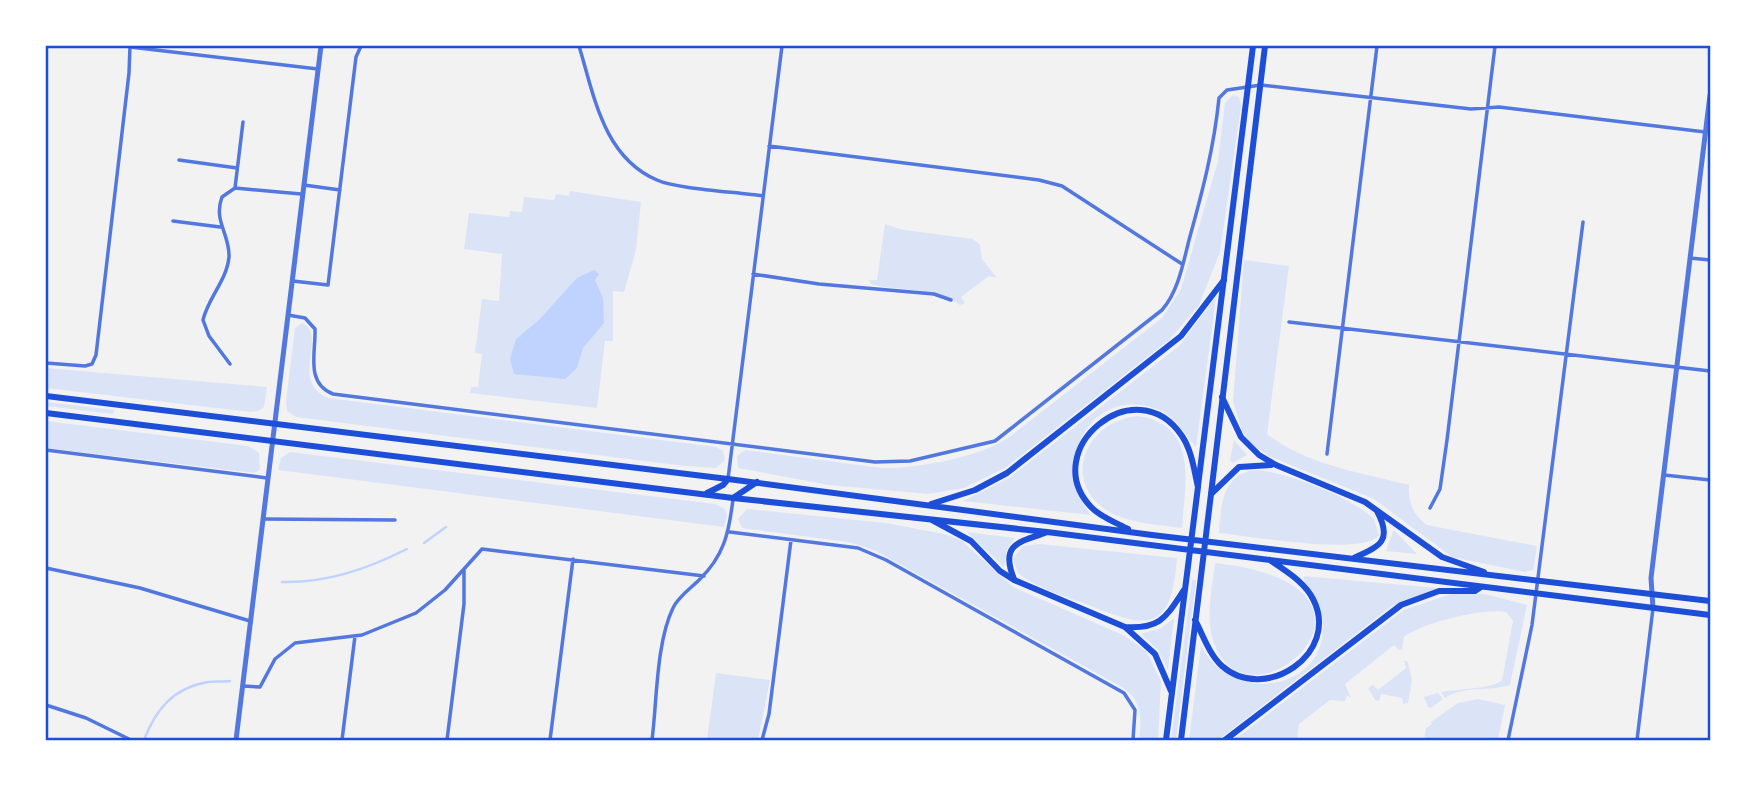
<svg xmlns="http://www.w3.org/2000/svg" width="1756" height="786" viewBox="0 0 1756 786" font-family="Karla,sans-serif">
  <style>
    .green { fill: #dbe4f7 }
    .water { fill: #bfd3fe }
    .lines { fill: none; stroke-linecap: round; stroke-linejoin: round }
    .stream { stroke: #bfd3fe; stroke-width: 2.5 }
    .minor { stroke: #5277de; stroke-width: 3.5 }
    .tertiary { stroke: #5277de; stroke-width: 5 }
    .primary { stroke: #1d4ed8; stroke-width: 6 }
    .trunk { stroke: #1d4ed8; stroke-width: 6 }
    .neatline { fill: none; stroke: #1d4ed8; stroke-width: 2.5 }
  </style>
  <rect width="100%" height="100%" fill="#f2f2f2"/>
  <path class="green" d="M1233 95 1239 97 1241 106 1220 252 1199 305 1169 340 1005 468 964 488 928 494 829 485 738 468 737 456 745 450 881 468C915 469 980 457 1008 438L1162 318 1181 289 1218 161 1225 103Z
    M570 191 641 202 636 250 624 292 613 291V341H605L597 408 470 393 471 387H478L482 354 475 353 482 299 499 301 502 254 464 249 469 213 509 217 510 211 522 212 524 197 554 200 556 194 569 196Z
    M885 224 904 230 973 239 980 245 982 259 997 278 989 276 961 297 965 303 960 305C933 285 901 293 871 284L869 280H877Z
    M1244 260 1289 266 1267 434C1306 465 1362 473 1409 485 1408 502 1413 515 1427 525L1537 546 1533 570 1525 572 1452 557 1374 499 1271 457 1251 444 1242 431 1233 401Z
    M1216 297 1196 447C1185 436 1178 418 1159 410 1094 383 1048 461 1091 515L963 501 1009 478 1179 346Z
    M302 323C329 335 288 380 328 398L716 447 723 451 725 460 716 468 684 466 296 417 287 411 286 401 295 328Z
    M46 368 267 387 264 407 258 411 250 412 46 388Z
    M46 402 114 410 113 414 46 406Z
    M1138 416C1199 425 1185 483 1182 528 1159 525 1128 523 1108 511 1059 481 1087 420 1138 416Z
    M46 421 248 446 259 453 260 470 254 473 46 448Z
    M1234 440 1247 455 1233 463 1230 461Z
    M290 452 715 504 725 509 727 516 724 527 278 470 281 458Z
    M1257 470C1289 473 1351 497 1374 519L1379 536C1358 556 1250 536 1219 533 1221 504 1222 473 1257 470Z
    M747 509 886 523 944 534 961 540 1013 587 1125 636 1146 651 1161 681 1158 740H1139C1142 717 1142 699 1120 686L874 550 848 542 742 528 738 519Z
    M1393 531H1395L1417 554 1386 551Z
    M967 532 1015 538 1007 549 1004 567Z
    M1039 544 1177 558C1171 638 1144 627 1083 603 1061 595 1036 588 1018 573L1013 559 1023 546Z
    M1215 563C1422 585 1249 740 1214 643 1205 619 1212 588 1215 563Z
    M1303 576 1437 588 1392 606 1218 740H1189L1201 645C1229 705 1326 693 1323 624 1322 601 1308 593 1303 576Z
    M1192 580H1196L1176 740H1171Z
    M1451 594H1485L1527 605 1510 685C1487 692 1466 685 1445 698L1441 692C1457 689 1492 689 1502 680L1513 621 1506 612C1483 608 1424 622 1404 637L1402 649 1399 650 1394 645 1345 684 1351 698 1347 695 1345 701 1330 700 1299 724 1297 740H1234L1404 610Z
    M1174 618 1168 670 1158 650 1141 634 1161 628Z
    M1404 660 1408 662 1412 680 1408 703 1403 704 1402 698 1381 694 1379 701 1375 700 1368 688 1373 685 1378 690 1406 668Z
    M716 673 770 680 758 740H707Z
    M1438 693 1443 699 1431 708 1428 707 1424 697Z
    M1478 699 1505 705 1498 740H1424L1426 728 1432 724 1431 722 1458 703Z"/>
  <path class="water" d="M594 270 599 274 595 280 603 298 604 323 583 348 577 368 565 379 514 374 510 359 516 339 539 320 577 278Z"/>
  <g class="lines">
    <path class="stream" d="M424 543 446 527
      M282 582C327 583 367 569 407 549
      M144 740C156 709 173 688 208 682 215 681 223 682 230 681"/>
    <path class="minor" d="M579 46C594 95 603 157 657 180 676 189 738 192 763 196
      M130 47 318 69
      M769 146 1039 180 1062 186 1182 264
      M179 160 237 168
      M304 185 340 190
      M235 188 243 122
      M173 221 220 227
      M1690 258 1710 260
      M753 274 819 284 934 294 951 300
      M293 281 328 285 356 57 361 46
      M288 315 305 318 315 329C316 352 305 383 333 394L875 462 910 461 995 441 1162 310C1178 292 1183 264 1189 240 1202 193 1214 148 1219 98L1227 90 1261 85 1471 109 1499 107 1705 132
      M1289 322 1710 371
      M46 363 85 366 92 364 96 355 129 73 130 46
      M230 364 209 336 203 320C208 298 227 280 229 257 230 234 213 221 222 197L235 188 301 194
      M46 450 267 478
      M1327 454 1377 46
      M1664 475 1710 480
      M728 479 782 46
      M1430 508 1440 489 1447 440 1495 46
      M263 519 395 520
      M730 532 858 548 886 560 1124 693 1135 710 1133 740
      M46 568 140 588 250 621
      M243 686 260 687 275 659 295 643 362 635 416 613 445 590 482 549 704 576
      M46 705 86 718 131 740
      M342 740 355 636
      M447 740 464 604V569
      M550 740 573 559
      M652 740C657 702 656 643 673 608 678 597 690 589 699 580 724 556 729 533 733 499
      M762 740 769 714 791 540
      M1508 740 1532 625 1583 222
      M1637 740 1653 608"/>
    <path class="tertiary" d="M1653 608 1651 578 1710 95
      M236 740 321 46"/>
    <path class="primary" d="M1198 486 1253 46
      M1211 494 1265 46"/>
    <path class="trunk" d="M46 396 728 479 1152 535 1710 601
      M1222 397 1241 437 1259 455 1276 465 1365 502 1442 557 1484 572
      M46 413 733 498 1047 532 1710 615
      M707 493 723 485 728 479
      M733 498 757 482
      M931 504 975 490 1007 473 1181 336 1224 280
      M932 520 971 541 1000 571 1014 580 1125 627 1155 654 1171 691
      M1128 529C1117 523 1100 517 1091 507 1037 450 1136 367 1182 436 1192 451 1194 470 1198 487L1166 740
      M1354 558C1380 546 1393 541 1377 511
      M1014 579C1000 545 1018 542 1045 533
      M1195 620C1203 635 1209 654 1222 666 1265 704 1341 653 1313 599 1304 581 1285 571 1270 560
      M1125 627C1161 629 1166 617 1184 590
      M1181 740 1211 494 1239 467 1271 465
      M1225 740 1401 605 1439 591H1475L1481 587"/>
  </g>
  <rect width="1756" height="786" fill="none" stroke="#ffffff" stroke-width="94"/>
  <rect x="47" y="47" width="1662" height="692" class="neatline"/>
</svg>
